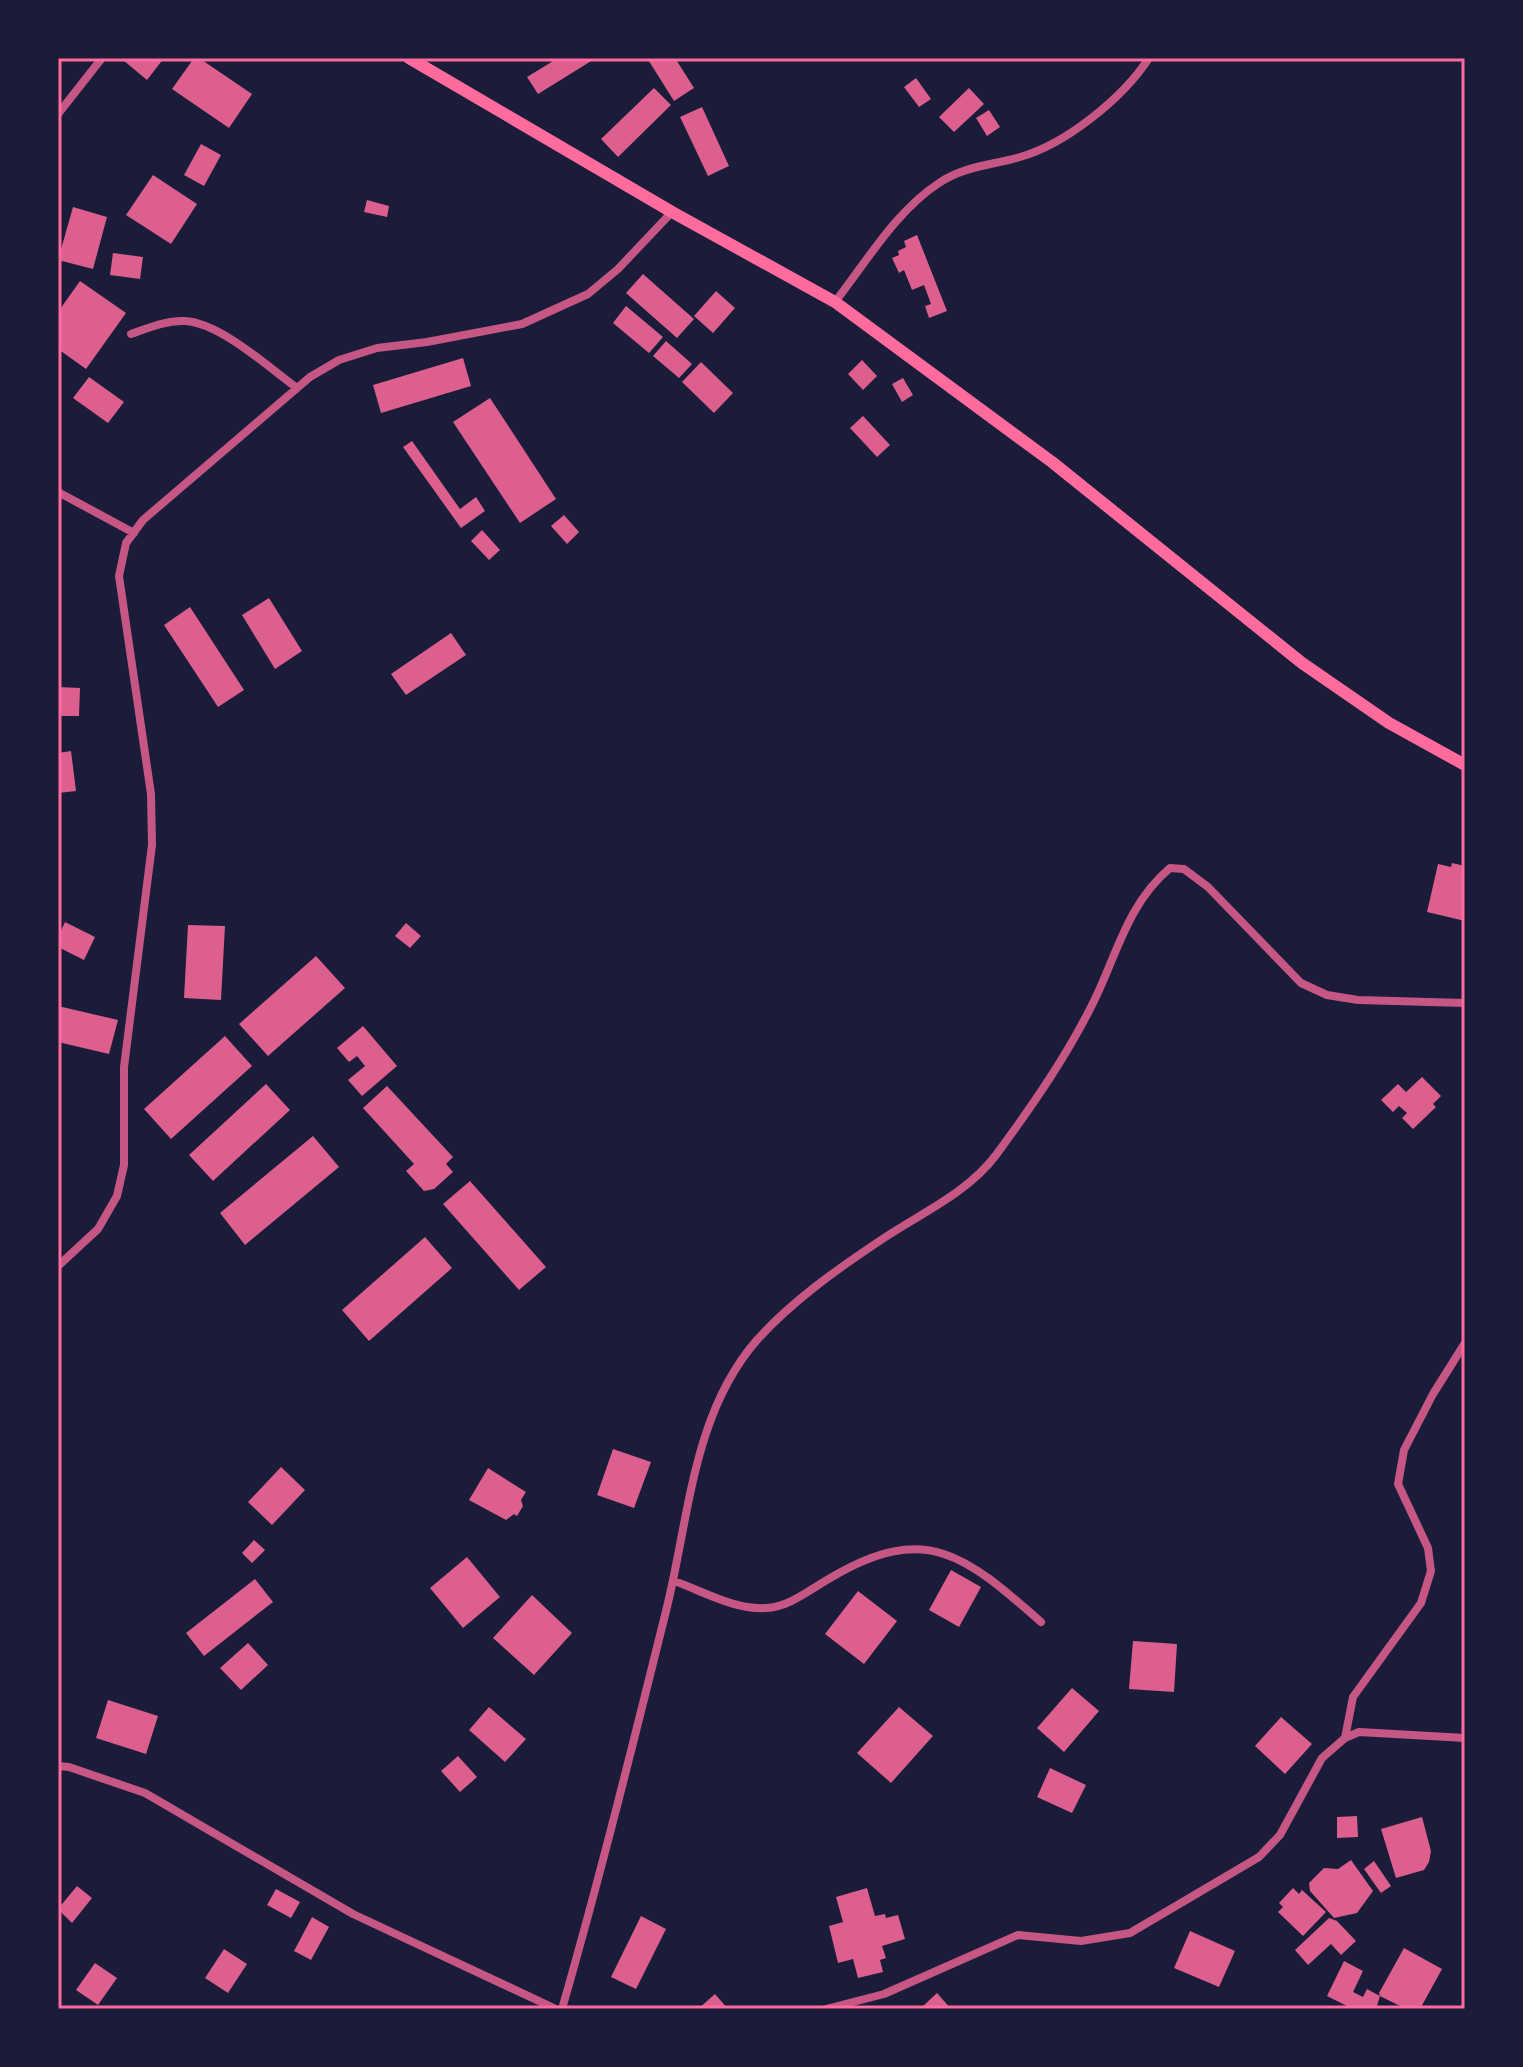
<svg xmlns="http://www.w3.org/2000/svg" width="1523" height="2067" viewBox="0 0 1523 2067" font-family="'Times New Roman',serif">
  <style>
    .building { fill: #dd5f8e }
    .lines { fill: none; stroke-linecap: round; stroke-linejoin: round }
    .minor { stroke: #c65784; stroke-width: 8 }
    .secondary { stroke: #ff6b9d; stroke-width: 12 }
    .neatline { fill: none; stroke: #ff6b9d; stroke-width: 3 }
  </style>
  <rect width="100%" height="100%" fill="#1b1b3a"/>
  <path class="building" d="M125 58H164L147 80 123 60Z
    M194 58H199L252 94 229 128 172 89Z
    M558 58H596L538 94 527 77Z
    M647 58H675L694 88 674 101Z
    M916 78 931 99 919 107 904 87Z
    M654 88 671 105 618 157 601 139Z
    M969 88 984 104 954 132 939 117Z
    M702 107 729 166 708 176 680 117Z
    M989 110 1000 127 987 136 976 118Z
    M201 144 221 155 204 186 184 175Z
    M153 175 197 204 171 244 126 215Z
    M367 200 389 206 387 217 364 212Z
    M73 207 107 217 93 269 58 260Z
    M917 235 947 311 929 318 925 306 931 304 924 285 912 290 904 270 899 273 892 258 899 255 898 251 906 247 904 241Z
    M113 253 143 257 140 279 110 275Z
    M643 274 694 319 677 338 626 293Z
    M80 281 126 313 86 369 58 349V312Z
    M716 291 735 308 713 333 694 316Z
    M626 306 663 337 649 353 613 323Z
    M666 341 692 364 679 378 653 356Z
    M463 358 471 386 381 413 373 385Z
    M862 360 877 376 863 390 848 374Z
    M701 362 733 393 714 413 682 382Z
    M89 377 124 402 108 423 73 398Z
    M903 378 913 395 902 402 892 384Z
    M490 398 556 499 520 523 453 422Z
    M863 416 890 445 877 457 850 428Z
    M412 441 460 509 476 497 485 511 461 528 403 447Z
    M564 515 579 532 567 544 551 526Z
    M482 530 500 550 489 560 471 541Z
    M269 598 302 651 275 669 242 615Z
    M190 607 244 690 218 707 164 625Z
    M451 633 466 655 406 695 391 674Z
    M58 687 80 688 79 716H58Z
    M71 751 76 791 58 793V753Z
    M1452 863 1465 866V921L1427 912 1438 864 1451 867Z
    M65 922 95 937 84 960 58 947V937Z
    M406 923 421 936 410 948 395 936Z
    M188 925 225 926 221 1000 184 998Z
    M316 956 345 988 268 1056 239 1024Z
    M58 1006 118 1020 109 1054 58 1042Z
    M363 1026 397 1066 362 1096 348 1080 365 1066 357 1056 349 1062 337 1048Z
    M225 1036 252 1066 171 1139 144 1109Z
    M1422 1077 1441 1096 1433 1104 1436 1107 1413 1129 1402 1118 1407 1113 1399 1106 1393 1112 1381 1100 1398 1084 1406 1092Z
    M266 1084 290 1110 213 1181 189 1155Z
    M387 1086 453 1157 446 1164 453 1172 434 1189 424 1191 406 1171 414 1164 363 1108Z
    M313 1136 339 1167 245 1245 220 1213Z
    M470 1181 546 1267 519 1290 443 1204Z
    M425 1237 452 1268 369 1341 342 1310Z
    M613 1449 651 1462 634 1508 597 1495Z
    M281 1467 305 1490 272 1525 248 1502Z
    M488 1468 526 1492 521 1500 523 1506 517 1516 514 1514 506 1520 469 1500Z
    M254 1540 265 1550 252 1563 242 1553Z
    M467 1557 500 1597 463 1628 430 1588Z
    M951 1570 981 1587 959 1627 929 1610Z
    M255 1579 273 1602 204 1656 186 1633Z
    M858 1591 897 1621 864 1664 825 1634Z
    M532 1595 572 1633 534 1675 493 1638Z
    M1133 1641 1177 1644 1174 1692 1129 1689Z
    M248 1643 268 1665 241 1690 220 1668Z
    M1072 1688 1099 1711 1064 1752 1037 1728Z
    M108 1700 158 1716 146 1754 96 1738Z
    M489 1707 526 1739 505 1762 469 1730Z
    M899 1707 933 1736 891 1783 857 1753Z
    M1281 1717 1312 1744 1285 1774 1255 1746Z
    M458 1756 477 1777 460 1792 441 1771Z
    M1050 1768 1086 1785 1072 1813 1037 1797Z
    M1357 1816 1358 1837 1337 1838V1817Z
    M1422 1817 1431 1851 1429 1862 1424 1870 1396 1878 1381 1829Z
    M1351 1860 1373 1891 1357 1913 1334 1918 1310 1891 1309 1883 1324 1868 1338 1869Z
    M1374 1861 1391 1886 1381 1893 1364 1869Z
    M77 1886 92 1898 72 1923 58 1909Z
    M867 1888 875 1916 885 1914 886 1918 898 1915 905 1939 882 1946 886 1958 880 1960 883 1972 858 1978 853 1959 838 1963 829 1926 843 1922 836 1897Z
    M1293 1888 1299 1894 1302 1890 1326 1912 1303 1936 1278 1912 1283 1907 1279 1903Z
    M276 1889 300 1902 291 1918 267 1905Z
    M641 1916 666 1929 636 1989 611 1977Z
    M312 1917 329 1927 311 1960 294 1951Z
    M1329 1918 1337 1921 1356 1941 1341 1955 1331 1944 1308 1965 1295 1950Z
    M1190 1931 1235 1951 1219 1987 1174 1968Z
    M1404 1948 1442 1969 1420 2009H1406L1380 1996 1376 2009H1353L1327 1996 1344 1961 1363 1971 1353 1992 1363 1997 1367 1989 1380 1996 1379 1993Z
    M224 1949 247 1964 228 1993 205 1978Z
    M95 1963 117 1978 98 2005 76 1990Z
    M937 1993 951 2009H920Z
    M715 1994 728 2009H698Z"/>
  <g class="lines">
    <path class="minor" d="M58 114 102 58
      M835 302C867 261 896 211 939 183 964 166 993 165 1020 157 1066 144 1123 98 1149 58
      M131 334C148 328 166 320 185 321 221 323 269 368 297 388
      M58 492 134 533
      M58 1266 98 1229 117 1196 124 1165V1067L152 845 151 794 119 576 126 543 143 520 310 377 339 360 377 348 427 342 522 324 588 294 618 269 672 212
      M674 1581C703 1591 734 1610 766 1608 790 1607 812 1588 832 1577 927 1521 967 1557 1041 1622
      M1345 1738 1353 1697 1421 1603 1431 1571 1428 1548 1398 1484 1404 1450 1433 1394 1465 1343
      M58 1766 69 1767 145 1793 353 1914 556 2009
      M562 2009C600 1877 633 1744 666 1611 689 1520 692 1414 757 1340 791 1302 836 1270 878 1242 917 1215 967 1194 996 1155 1032 1106 1067 1056 1094 1001 1117 954 1128 903 1170 868L1184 869 1208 887 1301 983 1327 995 1358 1000 1465 1003
      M826 2009 884 1994 1018 1935 1081 1941 1130 1933 1259 1857 1280 1835 1322 1758 1345 1738 1359 1732 1465 1738"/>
    <path class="secondary" d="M409 58 672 212 835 302 1052 462 1302 663 1389 723 1465 765"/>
  </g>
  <rect width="1523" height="2067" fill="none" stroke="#1b1b3a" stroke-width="120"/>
  <rect x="60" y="60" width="1403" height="1947" class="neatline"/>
</svg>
